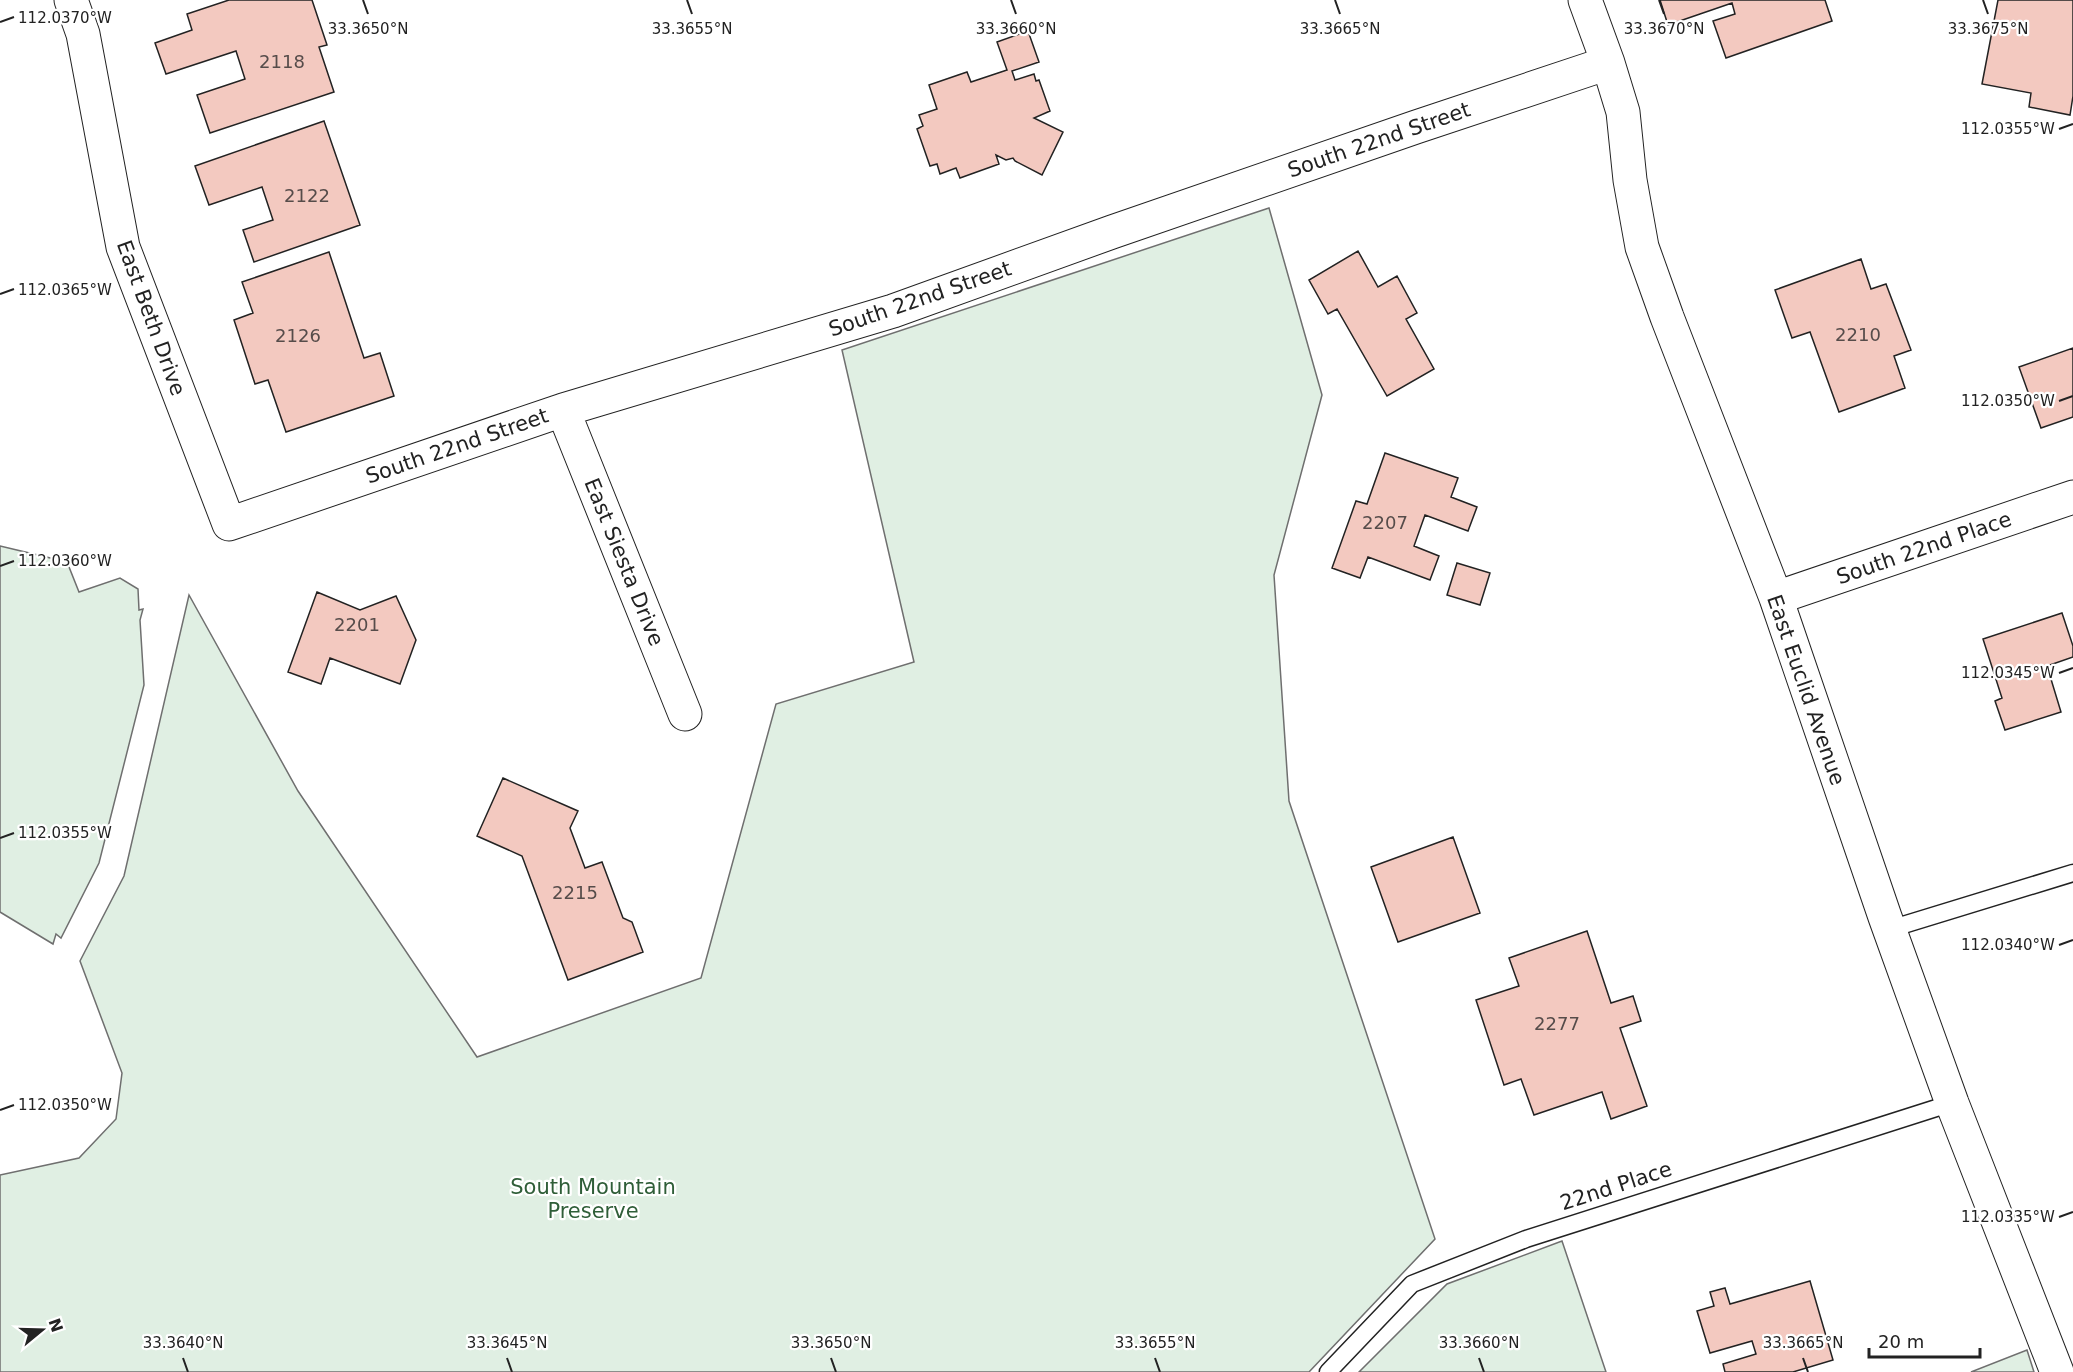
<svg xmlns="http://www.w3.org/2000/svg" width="2073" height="1372" viewBox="0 0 2073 1372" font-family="'DejaVu Sans',sans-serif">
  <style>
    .green { fill: #e0efe3; stroke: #6f6f6f; stroke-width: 1.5 }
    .building { fill: #f3c9c0; stroke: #222; stroke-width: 1.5 }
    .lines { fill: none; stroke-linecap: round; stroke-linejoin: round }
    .service-casing { stroke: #222; stroke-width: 19 }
    .minor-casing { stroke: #222; stroke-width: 35 }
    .service { stroke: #fff; stroke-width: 16 }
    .minor { stroke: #fff; stroke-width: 33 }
    .ticks { fill: none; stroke: #222; stroke-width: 2 }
    .labels { text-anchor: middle; stroke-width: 4.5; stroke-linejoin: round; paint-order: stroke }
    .number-label { font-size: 18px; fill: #564c4a }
    .street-label { font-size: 21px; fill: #222; stroke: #fff }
    .park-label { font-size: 21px; fill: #2f5e38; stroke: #fff }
    .ticks-label { font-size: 15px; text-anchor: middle; fill: #222; stroke: #fff; stroke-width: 4.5; stroke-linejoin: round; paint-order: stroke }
  </style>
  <rect width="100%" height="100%" fill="#fff"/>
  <path class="green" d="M1269 208 1322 395 1274 575 1289 801 1435 1239 1309 1372H0V1175L79 1158 116 1119 122 1073 80 961 124 876 189 595 298 791 477 1057 701 978 776 704 914 662 842 350Z
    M0 546 67 562 79 592 120 578 138 589 139 610 143 609 140 620 144 685 99 863 61 938 56 934 53 944 0 912Z
    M1562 1241 1606 1372H1359L1447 1284Z
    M2027 1350 2034 1372H1971Z"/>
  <path class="building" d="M229 0H312L327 45 319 47 334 92 210 133 197 95 245 79 236 51 166 74 155 43 192 30 187 14Z
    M1660 0H1825L1832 21 1726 58 1713 21 1735 14 1732 3 1668 25Z
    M1998 0H2073V96L2070 115 2029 107 2031 93 1982 84Z
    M1028 31 1039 62 1012 71 1015 80 1034 74 1036 81 1039 80 1050 111 1034 118 1063 132 1042 175 1015 161 1013 158 1006 160 996 155 999 164 960 178 956 168 940 174 937 164 930 166 917 129 923 126 919 115 937 109 929 85 967 72 971 82 1007 70 997 42Z
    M324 121 360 225 254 262 243 230 273 220 262 187 209 205 195 166Z
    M1358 251 1378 287 1397 276 1417 313 1406 319 1434 369 1387 396 1337 309 1328 314 1309 280Z
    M329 252 364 358 380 353 394 396 286 432 268 380 255 384 234 320 253 313 242 282Z
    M1861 259 1871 289 1886 284 1911 350 1894 356 1905 388 1839 412 1810 332 1792 338 1775 290Z
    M2073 348V417L2041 428 2019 367Z
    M1385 453 1458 478 1451 497 1477 507 1468 531 1425 515 1414 546 1439 556 1430 580 1368 557 1360 578 1332 568 1356 501 1367 504Z
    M1457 563 1490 573 1480 605 1447 595Z
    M317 592 360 610 396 596 416 640 400 684 330 658 321 684 288 672Z
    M2062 613 2073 646V657L2047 666 2061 712 2005 730 1995 701 2002 698 1983 639Z
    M503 778 578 811 570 828 585 868 602 862 623 918 632 922 643 952 568 980 522 856 477 836Z
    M1453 837 1480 913 1398 942 1371 867Z
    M1587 931 1611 1003 1633 996 1641 1021 1620 1028 1647 1106 1611 1119 1602 1092 1534 1115 1521 1079 1504 1085 1476 1000 1519 986 1509 958Z
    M1810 1281 1833 1360 1793 1372H1725L1723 1364 1756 1354 1752 1341 1710 1353 1697 1311 1714 1306 1710 1292 1725 1288 1730 1304Z"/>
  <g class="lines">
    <g class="service-casing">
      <path id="service" d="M1890 929 2073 873
        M1328 1372 1412 1284 1526 1239 1952 1103"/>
    </g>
    <g class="minor-casing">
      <path id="minor" d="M71 0 83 34 123 247 229 524 563 410 893 311 1112 232 1416 127 1608 63
        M1585 0 1608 63 1623 112 1630 180 1642 247 1667 317 1776 598 1885 917 1952 1103 2057 1372
        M563 410 685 714
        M1776 598 2073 497"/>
    </g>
    <use href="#service" class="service"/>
    <use href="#minor" class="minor"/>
  </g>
  <path class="ticks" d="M363 0 368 14M687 0 692 14M1011 0 1016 14M1335 0 1340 14M1659 0 1664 14M1983 0 1988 14M0 22 14 17M2059 129 2073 124M0 294 14 289M2059 401 2073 396M0 566 14 561M2059 673 2073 668M0 838 14 833M2059 945 2073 940M0 1110 14 1105M2059 1217 2073 1212M183 1358 188 1372M507 1358 512 1372M831 1358 836 1372M1155 1358 1160 1372M1479 1358 1484 1372M1803 1358 1808 1372"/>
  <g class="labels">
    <g class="number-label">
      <text x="282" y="68">2118</text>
      <text x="307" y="202">2122</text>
      <text x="1858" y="341">2210</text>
      <text x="298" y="342">2126</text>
      <text x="1385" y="529">2207</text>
      <text x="357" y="631">2201</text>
      <text x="575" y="899">2215</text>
      <text x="1557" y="1030">2277</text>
    </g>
    <g class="street-label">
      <text transform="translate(1379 140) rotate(-19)" y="7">South 22nd Street</text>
      <text transform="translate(920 299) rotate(-19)" y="7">South 22nd Street</text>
      <text transform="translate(151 318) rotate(70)" y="7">East Beth Drive</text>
      <text transform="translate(457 446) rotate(-19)" y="7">South 22nd Street</text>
      <text transform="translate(1924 548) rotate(-19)" y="7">South 22nd Place</text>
      <text transform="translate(624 562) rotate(68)" y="7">East Siesta Drive</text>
      <text transform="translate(1806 690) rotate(71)" y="7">East Euclid Avenue</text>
      <text transform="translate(1616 1186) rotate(-18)" y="7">22nd Place</text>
    </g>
    <g class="park-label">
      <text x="593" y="1194">South Mountain<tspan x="593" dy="24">Preserve</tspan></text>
    </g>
  </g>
  <g class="ticks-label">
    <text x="65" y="23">112.0370°W</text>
    <text x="1664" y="34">33.3670°N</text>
    <text x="368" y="34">33.3650°N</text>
    <text x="692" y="34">33.3655°N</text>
    <text x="1016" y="34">33.3660°N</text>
    <text x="1340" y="34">33.3665°N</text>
    <text x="1988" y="34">33.3675°N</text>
    <text x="2008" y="134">112.0355°W</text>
    <text x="65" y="295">112.0365°W</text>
    <text x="2008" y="406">112.0350°W</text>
    <text x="65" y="566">112.0360°W</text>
    <text x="2008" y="678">112.0345°W</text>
    <text x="65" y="838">112.0355°W</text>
    <text x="2008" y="950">112.0340°W</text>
    <text x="65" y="1110">112.0350°W</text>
    <text x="2008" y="1222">112.0335°W</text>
    <text x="183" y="1348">33.3640°N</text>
    <text x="507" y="1348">33.3645°N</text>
    <text x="831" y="1348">33.3650°N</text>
    <text x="1155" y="1348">33.3655°N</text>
    <text x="1479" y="1348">33.3660°N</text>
    <text x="1803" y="1348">33.3665°N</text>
  </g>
  <g transform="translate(42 1330) rotate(71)" stroke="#ffffff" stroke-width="4.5" paint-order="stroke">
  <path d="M0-4.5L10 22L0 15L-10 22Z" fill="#222222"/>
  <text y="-9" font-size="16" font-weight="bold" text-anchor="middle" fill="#222222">N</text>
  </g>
  <path d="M1869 1348v9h111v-9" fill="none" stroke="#222222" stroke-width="3"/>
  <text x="1878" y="1348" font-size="18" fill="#222222" stroke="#ffffff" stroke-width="4.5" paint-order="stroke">20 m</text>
</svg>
